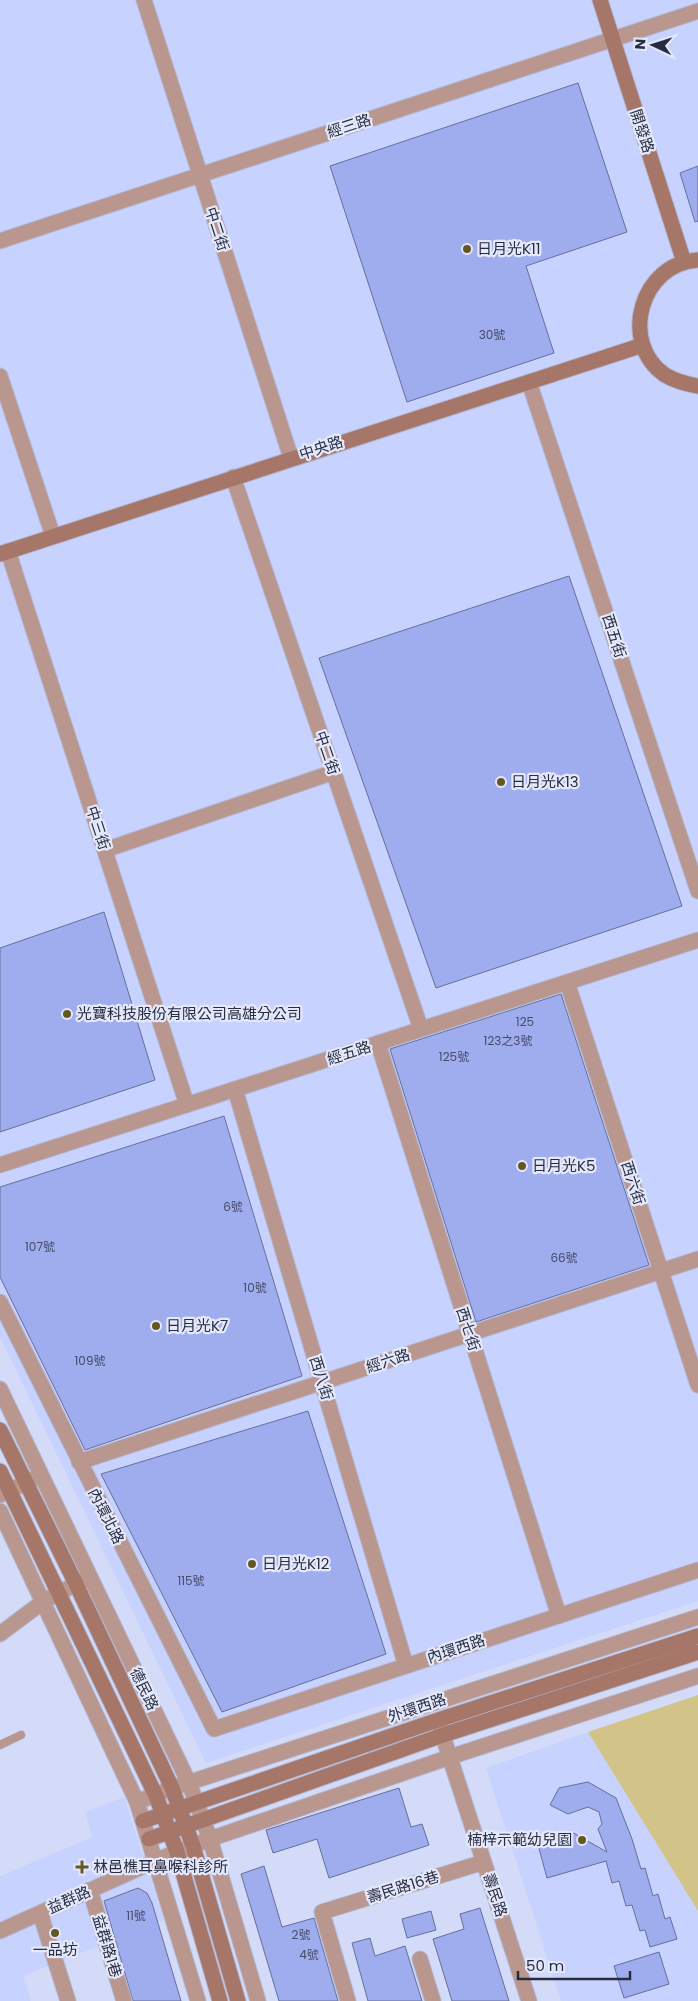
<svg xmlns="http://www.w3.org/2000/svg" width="698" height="2001" viewBox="0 0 698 2001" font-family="Poppins,'Noto Sans TC',sans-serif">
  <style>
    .built { fill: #c7d2fe }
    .green { fill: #d2c389 }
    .building { fill: #9facee; stroke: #666f9b }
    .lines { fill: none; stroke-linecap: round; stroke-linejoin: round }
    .lane-casing { stroke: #b2b8d3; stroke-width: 9 }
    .street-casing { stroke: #b2b8d3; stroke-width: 17 }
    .secondary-casing { stroke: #b2b8d3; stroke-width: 17 }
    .lane { stroke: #b9978f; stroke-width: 8 }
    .street { stroke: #b9978f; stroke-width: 15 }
    .secondary { stroke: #a67669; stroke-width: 15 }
    .poi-dot { fill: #655724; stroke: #e4e8fc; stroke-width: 2 }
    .labels { text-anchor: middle; stroke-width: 4.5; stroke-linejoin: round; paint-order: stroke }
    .number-label { font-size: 12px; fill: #464c6a }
    .street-label { font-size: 15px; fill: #282c3e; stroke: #e4e8fc }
    .poi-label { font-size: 15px; fill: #282c3e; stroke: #e4e8fc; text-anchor: start }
  </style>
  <rect width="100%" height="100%" fill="#d4dbf8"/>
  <path class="built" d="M0 0H698V1601L206 1763 0 1337Z
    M588 1732 698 1911V2001H561L486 1768Z
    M124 1797 164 1920 23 1976 31 2001H0V1876L92 1837 85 1812Z"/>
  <path class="green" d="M698 1695V1911L588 1732Z"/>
  <path class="building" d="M578 83 627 232 526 266 554 353 407 402 330 166Z
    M698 166V221L695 222 680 173Z
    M569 576 682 906 436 988 319 658Z
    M104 912 155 1080 0 1132V948Z
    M561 994 649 1265 476 1322 390 1049Z
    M224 1116 302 1376 85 1450 0 1277V1187Z
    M308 1411 386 1654 222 1712 101 1474Z
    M588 1782 616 1798 632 1839 641 1869 645 1868 653 1896 658 1894 665 1919 670 1917 677 1939 650 1947 645 1930 640 1931 632 1905 626 1906 619 1881 612 1883 606 1861 547 1878 537 1841 570 1831 607 1852 598 1829 602 1824 599 1812 588 1807 568 1814 550 1805 559 1788Z
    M399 1788 411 1827 422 1824 429 1845 329 1878 317 1839 273 1853 266 1830Z
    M264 1866 282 1927 314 1918 338 2001H279L241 1874Z
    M138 1888 147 1893 152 1903 181 2001H133L104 1901Z
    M480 1908 509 2001H452L433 1939 464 1929 460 1914Z
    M431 1911 436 1930 407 1938 402 1919Z
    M370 1938 375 1956 405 1946 422 2001H368L352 1943Z
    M659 1952 669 1984 624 1998 614 1966Z"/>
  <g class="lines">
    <g class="lane-casing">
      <path id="lane" d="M0 1745 21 1735"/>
    </g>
    <g class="street-casing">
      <path id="street" d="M144 0 291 458
        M0 241 698 11
        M0 376 53 536
        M529 382 698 891
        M233 477 421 1029
        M8 551 187 1105
        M105 850 334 772
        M567 982 698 1385
        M378 1043 559 1616
        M235 1089 406 1666
        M0 1165 698 940
        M0 1302 214 1729 698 1570
        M0 1389 189 1783 210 1839 258 2001
        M79 1462 698 1259
        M0 1495 37 1477
        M0 1511 137 1802 198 2001
        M0 1634 44 1601 87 1578
        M439 1724 529 2001
        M137 1802 172 1788 698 1617
        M90 1890 124 2001
        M40 1913 68 2001
        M0 1931 155 1861 210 1839 450 1757 698 1676
        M420 1959 433 2001
        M348 2001 322 1912 484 1862"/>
    </g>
    <g class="secondary-casing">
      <path id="secondary" d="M600 0 684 262
        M698 260C641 263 618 342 665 375 675 381 686 384 698 386
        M0 554 643 345
        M0 1430 76 1584 172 1788 193 1846 238 2001
        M0 1471 156 1796 177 1852 220 2001
        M143 1821 438 1720 698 1636
        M149 1839 443 1735 698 1652"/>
    </g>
    <use href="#lane" class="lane"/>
    <use href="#street" class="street"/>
    <use href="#secondary" class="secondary"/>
  </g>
  <g class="poi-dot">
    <circle cx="467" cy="249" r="5"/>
    <circle cx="501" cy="782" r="5"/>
    <circle cx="67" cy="1014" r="5"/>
    <circle cx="522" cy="1166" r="5"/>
    <circle cx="156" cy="1326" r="5"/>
    <circle cx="252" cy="1564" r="5"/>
    <circle cx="582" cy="1840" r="5"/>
    <path d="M79.5 1859.5h5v5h5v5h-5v5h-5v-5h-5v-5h5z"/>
    <circle cx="55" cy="1933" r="5"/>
  </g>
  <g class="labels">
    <g class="number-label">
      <text x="492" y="339">30號</text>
      <text x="525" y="1026">125</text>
      <text x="508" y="1045">123之3號</text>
      <text x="454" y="1061">125號</text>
      <text x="233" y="1211">6號</text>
      <text x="40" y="1251">107號</text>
      <text x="564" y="1262">66號</text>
      <text x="255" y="1292">10號</text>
      <text x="90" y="1365">109號</text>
      <text x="191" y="1585">115號</text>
      <text x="136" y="1920">11號</text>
      <text x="301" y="1939">2號</text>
      <text x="309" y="1959">4號</text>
    </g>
    <g class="street-label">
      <text transform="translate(349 126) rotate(-18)" y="5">經三路</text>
      <text transform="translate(642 131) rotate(72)" y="5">開發路</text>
      <text transform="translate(217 229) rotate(72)" y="5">中二街</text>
      <text transform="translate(321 448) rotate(-18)" y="5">中央路</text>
      <text transform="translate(614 636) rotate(72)" y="5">西五街</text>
      <text transform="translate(327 753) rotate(71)" y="5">中二街</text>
      <text transform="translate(98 828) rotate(72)" y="5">中三街</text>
      <text transform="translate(349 1053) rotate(-18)" y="5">經五路</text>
      <text transform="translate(633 1183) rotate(72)" y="5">西六街</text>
      <text transform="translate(468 1329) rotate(72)" y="5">西七街</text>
      <text transform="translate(388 1361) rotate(-18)" y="5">經六路</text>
      <text transform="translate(321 1378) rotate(73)" y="5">西八街</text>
      <text transform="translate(106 1516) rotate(63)" y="5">內環北路</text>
      <text transform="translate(456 1649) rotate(-18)" y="5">內環西路</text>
      <text transform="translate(144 1689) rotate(64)" y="5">德民路</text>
      <text transform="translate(417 1708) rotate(-18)" y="5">外環西路</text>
      <text transform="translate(403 1887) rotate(-17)" y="5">壽民路16巷</text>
      <text transform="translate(495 1895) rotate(72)" y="5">壽民路</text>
      <text transform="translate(69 1900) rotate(-24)" y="5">益群路</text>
      <text transform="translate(107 1946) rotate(73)" y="5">益群路1巷</text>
    </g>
    <g class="poi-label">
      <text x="477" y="254">日月光K11</text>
      <text x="511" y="787">日月光K13</text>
      <text x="77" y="1019">光寶科技股份有限公司高雄分公司</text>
      <text x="532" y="1171">日月光K5</text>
      <text x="166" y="1331">日月光K7</text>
      <text x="262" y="1569">日月光K12</text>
      <text x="572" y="1845" text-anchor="end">楠梓示範幼兒園</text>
      <text x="93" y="1872">林邑樵耳鼻喉科診所</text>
      <text x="55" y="1955" text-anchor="middle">一品坊</text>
    </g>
  </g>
  <g transform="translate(653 45) rotate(274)" stroke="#e4e8fc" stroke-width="4" paint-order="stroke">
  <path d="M0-4L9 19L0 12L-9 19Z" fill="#282c3e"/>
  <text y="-8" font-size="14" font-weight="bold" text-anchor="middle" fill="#282c3e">N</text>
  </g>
  <path d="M518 1971v8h112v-8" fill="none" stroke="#282c3e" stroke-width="2.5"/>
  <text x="526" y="1971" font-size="15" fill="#282c3e" stroke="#e4e8fc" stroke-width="4" paint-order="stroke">50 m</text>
</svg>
